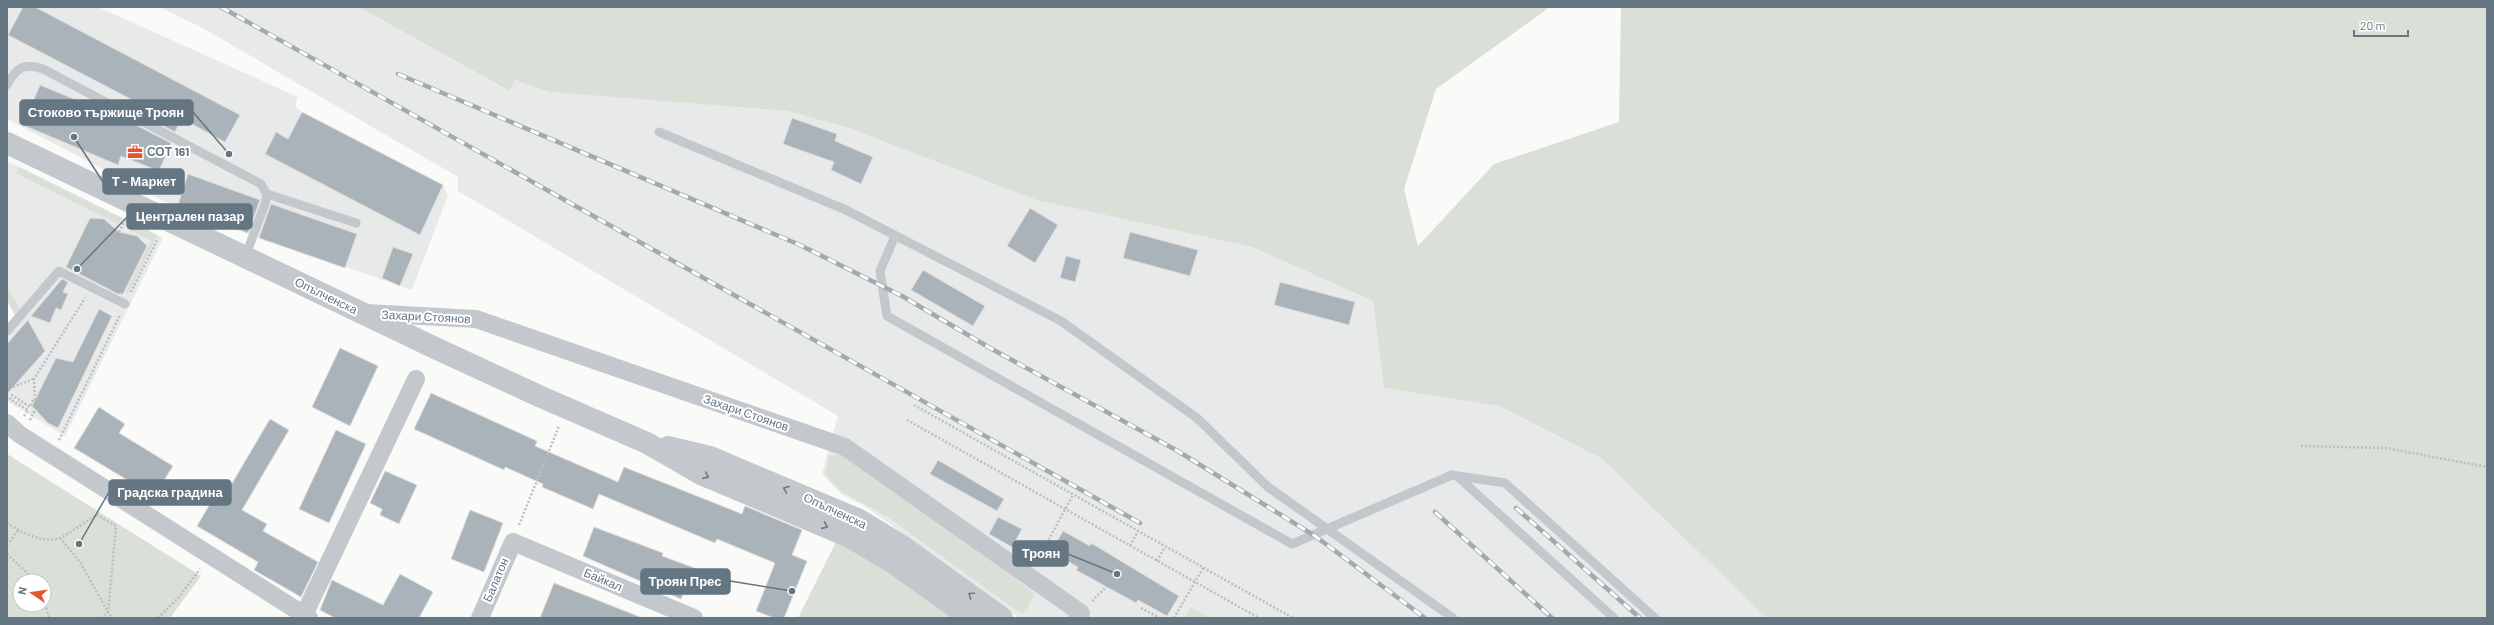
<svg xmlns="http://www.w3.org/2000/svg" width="2494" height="625" viewBox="0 0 2494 625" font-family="Barlow,sans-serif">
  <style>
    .built { fill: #e8e9e9; fill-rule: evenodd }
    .green { fill: #dadfd7; fill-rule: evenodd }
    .building { fill: #aab3b9; stroke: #dcdcda }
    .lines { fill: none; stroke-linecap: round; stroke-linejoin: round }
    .path { stroke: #bbbfc2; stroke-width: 2.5; stroke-dasharray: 2 2; stroke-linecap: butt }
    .service { stroke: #c3c8cc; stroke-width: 9 }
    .minor { stroke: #c3c8cc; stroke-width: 18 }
    .tertiary { stroke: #c3c8cc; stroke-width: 22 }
    .rail-casing { stroke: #a2aab0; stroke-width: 4.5 }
    .rail { stroke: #fff; stroke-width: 3; stroke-dasharray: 9; stroke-linecap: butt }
    .oneway { stroke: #6a7a87 }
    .labels { text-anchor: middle; stroke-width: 4; stroke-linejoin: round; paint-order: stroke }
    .poi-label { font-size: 12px; font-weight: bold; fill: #657683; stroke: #fff; text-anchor: start }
    .street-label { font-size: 12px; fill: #657683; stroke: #fff }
    .leader { fill: none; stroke: #657683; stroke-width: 1.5 }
    .callout-dot { fill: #657683; stroke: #fff; stroke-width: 1.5 }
    .callout { fill: #657683; stroke: #657683; stroke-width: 1.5 }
    .callout-label { font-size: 13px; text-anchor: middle; font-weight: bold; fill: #fff }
  </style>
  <rect width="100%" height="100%" fill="#fafaf8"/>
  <path class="built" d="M7 7H98L298 97 295 106 302 112 443 185 448 195 412 290 177 208 7 119Z
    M159 7H359L508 91 515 80 551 92 787 111 846 127 1036 200 1252 247 1373 301 1384 388 1499 406 1601 458 1767 618H1210L1191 607 1185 618H1019L865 506 841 494 822 474 838 416 458 191V177L201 27ZM891 483 1027 609 1021 613 1011 607 886 516 843 493Z
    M7 161 163 238 65 436 7 401V325L15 315 7 300Z"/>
  <path class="green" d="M359 7H1550L1436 89 1404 189 1418 246 1494 164 1619 122 1621 7H2487V618H1767L1601 458 1499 406 1384 388 1373 301 1252 247 1036 200 846 127 787 111 550 92 515 80 509 91Z
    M19 167 122 218 118 224 16 173Z
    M132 222 157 235 129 293 126 292 151 241 128 229Z
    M7 286 20 309 15 315 7 300Z
    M7 454 201 576 170 618H7ZM20 581H44V605H20Z
    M844 454 891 483 1034 593 1027 610 1021 613 1011 607 886 516 843 493 825 474 829 456Z
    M837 540 883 567 953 616 951 618H798Z
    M1191 607 1210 618H1185Z"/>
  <path class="building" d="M23 7H35L240 115 225 142 181 118 175 132 160 124 163 116 8 35Z
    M40 85 134 124 171 143 159 171 121 156 118 165 23 125Z
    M302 112 443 185 420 235 265 154 276 132 288 139Z
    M792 118 837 134 835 141 873 157 861 184 831 170 834 162 783 144Z
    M188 174 260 200 248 233 177 208Z
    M271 204 357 234 345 268 259 238Z
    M1030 208 1058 225 1035 263 1007 246Z
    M90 218 104 219 119 232 137 236 147 246 123 294H118L66 267Z
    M1130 232 1198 250 1190 276 1123 258Z
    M393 247 413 254 400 286 382 278Z
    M1066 256 1081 260 1075 282 1060 278Z
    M923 270 985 306 973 326 911 290Z
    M62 279 68 282 63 292 68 294 61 310 56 308 50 323 31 316Z
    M1280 282 1355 302 1349 325 1274 305Z
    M99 309 112 316 58 428 48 423 32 406 56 358 73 362Z
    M28 320 45 351 7 394V344Z
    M340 348 378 366 350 426 312 407Z
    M431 393 537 441 535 446 618 482 624 467 742 514 745 506 802 530 792 555 807 561 784 618H774L756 611 775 563 717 539 715 543 599 494 593 509 542 487 543 484 505 467 504 470 414 429Z
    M99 407 125 424 119 433 173 466 154 496 74 448Z
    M270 419 289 430 242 510 267 524 263 531 318 562 301 597 254 570 258 562 197 526 217 492 224 497Z
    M336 430 366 444 329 523 299 509Z
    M938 460 1004 499 997 511 930 474Z
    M385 471 417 485 399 524 380 515 382 509 370 503Z
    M470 510 503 523 484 572 451 559Z
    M998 517 1022 529 1012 547 989 534Z
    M594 527 663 553 662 556 700 570 692 594 684 591 681 599 583 556Z
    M1063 531 1090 546 1091 543 1179 596 1167 616 1138 600 1136 603 1076 570 1078 567 1051 552Z
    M400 574 433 592 419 618H335L320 610 332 580 383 605Z
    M554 583 640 617 639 618H540Z"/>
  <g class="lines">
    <path class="path" d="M119 232 125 220
      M131 292 158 238
      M13 387 33 379
      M35 400 34 379 85 298
      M914 405 1293 618
      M24 416 28 410 10 399 12 395 30 407 34 398
      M30 420 35 410
      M907 420 1259 618
      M59 440 120 315
      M2301 446 2386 448 2487 467
      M7 523C21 532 42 544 60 538 68 535 87 520 97 515L116 526 108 612 112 618
      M519 525 559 426
      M60 538 80 562 108 612 101 618
      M7 545 18 530
      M1130 546 1138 531
      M7 554 36 581
      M1037 561 1073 495
      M1157 561 1165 547
      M44 600 49 618
      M1092 601 1107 586
      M1141 608 1160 618
      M158 618 178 598 200 569
      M1174 618 1203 568"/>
    <path class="service" d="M7 85C16 68 24 62 43 69L261 184 267 194 265 204 245 257
      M659 132 846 210 1061 321 1197 418 1268 487 1453 618
      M267 194 356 223
      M895 236 880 271 887 316 1292 544 1452 475 1505 483 1655 618
      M7 331 59 271 125 304
      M1457 476 1614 618"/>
    <path class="minor" d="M367 313 476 319 845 447 1081 613 1077 618
      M7 423 19 434 309 618
      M304 615 416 379
      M480 618 513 542 694 618"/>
    <path class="tertiary" d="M7 143 433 347 539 396 647 443 701 474 850 537 892 562 971 618
      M668 447 710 457 859 520 902 546 1002 618"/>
    <g class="rail-casing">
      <path id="rail" d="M221 7 1140 523
        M398 74 800 245 902 296 990 348 1176 450 1315 536 1425 618
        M1516 508 1640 618
        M1435 512 1552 618"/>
    </g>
    <use href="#rail" class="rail"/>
  </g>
  <defs><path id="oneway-chevron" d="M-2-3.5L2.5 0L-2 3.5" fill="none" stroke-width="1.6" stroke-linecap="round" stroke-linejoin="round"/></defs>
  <g class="oneway">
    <use href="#oneway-chevron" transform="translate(706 476) rotate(24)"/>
    <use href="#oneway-chevron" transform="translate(786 489) rotate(-158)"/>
    <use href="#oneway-chevron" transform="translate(825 526) rotate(24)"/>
    <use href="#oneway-chevron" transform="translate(971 595) rotate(-145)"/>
  </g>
  <defs>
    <g id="office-bare" transform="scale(1.2)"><path d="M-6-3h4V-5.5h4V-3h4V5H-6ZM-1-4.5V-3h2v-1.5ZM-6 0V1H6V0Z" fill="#e4572e" stroke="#fff" stroke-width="2.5" paint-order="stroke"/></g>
  </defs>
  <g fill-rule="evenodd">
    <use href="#office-bare" x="135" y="152"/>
  </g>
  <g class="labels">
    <g class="poi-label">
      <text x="147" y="156">СОТ 161</text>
    </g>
    <g class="street-label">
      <text transform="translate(326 296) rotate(26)" y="4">Опълченска</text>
      <text transform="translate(426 317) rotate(3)" y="4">Захари Стоянов</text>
      <text transform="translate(746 413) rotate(19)" y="4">Захари Стоянов</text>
      <text transform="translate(835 511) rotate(25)" y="4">Опълченска</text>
      <text transform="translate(496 580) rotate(-67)" y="4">Балатон</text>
      <text transform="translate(603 580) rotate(23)" y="4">Байкал</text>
    </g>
  </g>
  <path class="leader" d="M229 154L193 112M74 137L103 182M77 269L127 217M79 544L109 492M1117 574L1068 554M792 591L730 581"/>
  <g class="callout-dot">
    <circle cx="229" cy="154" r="4"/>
    <circle cx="74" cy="137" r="4"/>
    <circle cx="77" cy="269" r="4"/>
    <circle cx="79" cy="544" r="4"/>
    <circle cx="1117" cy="574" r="4"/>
    <circle cx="792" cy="591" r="4"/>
  </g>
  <g class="callout">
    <rect x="20" y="100" width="173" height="25" rx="4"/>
    <rect x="103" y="169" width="81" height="25" rx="4"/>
    <rect x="127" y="204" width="125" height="25" rx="4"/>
    <rect x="109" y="480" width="122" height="25" rx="4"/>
    <rect x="1013" y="541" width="55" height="25" rx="4"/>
    <rect x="641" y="569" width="89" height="25" rx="4"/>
  </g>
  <g class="callout-label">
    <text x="106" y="117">Стоково тържище Троян</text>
    <text x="144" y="186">Т - Маркет</text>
    <text x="190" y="221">Централен пазар</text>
    <text x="170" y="497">Градска градина</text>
    <text x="1041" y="558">Троян</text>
    <text x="685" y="586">Троян Прес</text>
  </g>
  <rect width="2494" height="625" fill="none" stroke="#657683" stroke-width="16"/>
  <g transform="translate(32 593) rotate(283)"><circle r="19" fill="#ffffff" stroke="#c1c8cd"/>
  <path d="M0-3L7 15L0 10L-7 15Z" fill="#e4572e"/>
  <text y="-6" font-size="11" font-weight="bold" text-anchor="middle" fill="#657683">N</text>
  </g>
  <path d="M2354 30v6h54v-6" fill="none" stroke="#657683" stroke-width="2"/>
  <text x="2360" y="30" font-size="12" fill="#657683" stroke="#ffffff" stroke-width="3" paint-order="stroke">20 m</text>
</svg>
